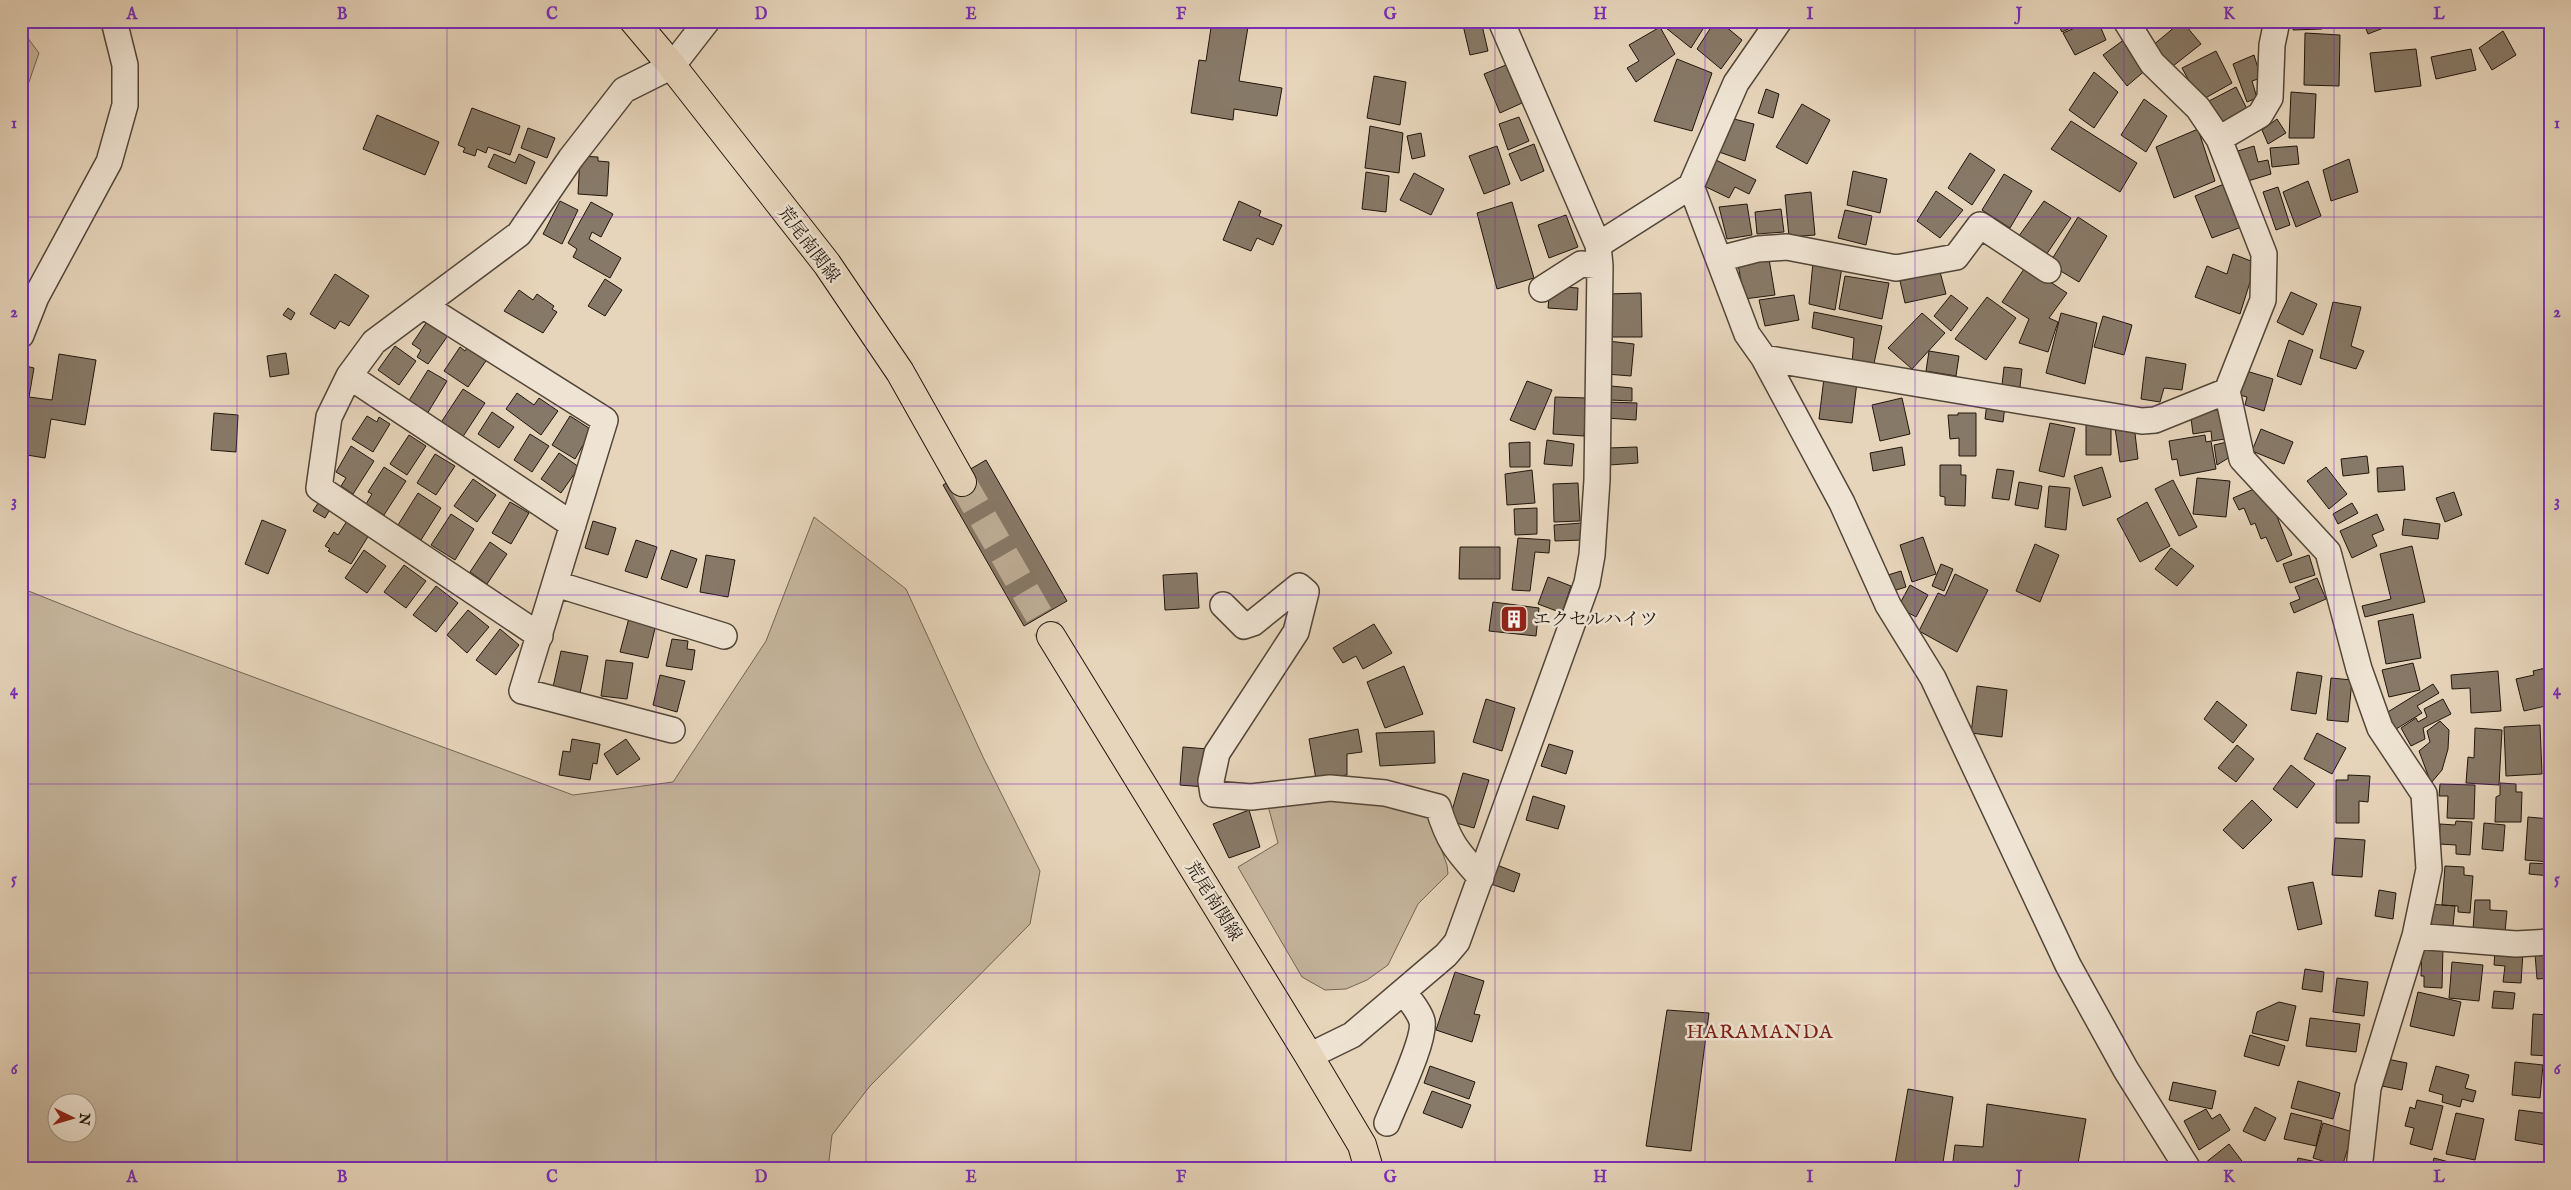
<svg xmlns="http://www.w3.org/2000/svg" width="2571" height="1190" viewBox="0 0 2571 1190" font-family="'IM FELL English','Noto Serif JP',serif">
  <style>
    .green { fill: #c5b59d; stroke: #726655; fill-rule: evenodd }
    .building { fill: #877967; stroke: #20160d }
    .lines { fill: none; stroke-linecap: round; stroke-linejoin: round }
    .major-tunnel { stroke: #bfaf98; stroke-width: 28; stroke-dasharray: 28 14; stroke-linecap: butt }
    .minor-casing { stroke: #524638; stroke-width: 28 }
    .major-casing { stroke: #20160d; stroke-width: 30 }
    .minor { stroke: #efe4d3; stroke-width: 25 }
    .major { stroke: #e7d5bb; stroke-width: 28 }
    .grid { fill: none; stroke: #7b2cbf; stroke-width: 1; stroke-opacity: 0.55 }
    .labels { text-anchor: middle; stroke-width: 5; stroke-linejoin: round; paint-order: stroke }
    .street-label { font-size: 18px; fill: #20160d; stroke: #efe4d3 }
    .poi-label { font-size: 18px; fill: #20160d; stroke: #efe4d3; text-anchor: start }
    .quarter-label { font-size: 20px; letter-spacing: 1px; fill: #7a1f14; stroke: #efe4d3 }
    .neatline { fill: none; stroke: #7b2cbf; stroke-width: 2 }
    .grid-label { font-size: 16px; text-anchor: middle; font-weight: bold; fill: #7b2cbf }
  </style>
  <rect width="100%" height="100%" fill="#e7d5bb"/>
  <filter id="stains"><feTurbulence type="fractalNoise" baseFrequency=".004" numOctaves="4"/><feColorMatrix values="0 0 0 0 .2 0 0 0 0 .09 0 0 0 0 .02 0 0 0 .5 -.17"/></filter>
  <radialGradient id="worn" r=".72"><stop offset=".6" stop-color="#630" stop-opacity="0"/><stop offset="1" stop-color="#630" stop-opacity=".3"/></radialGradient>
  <path class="green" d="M21 29 39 53 21 105Z
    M814 517 906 589 983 757 1040 871 1030 924 870 1086 832 1135 828 1169H21V588L126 630 573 795 673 782 766 641ZM58 1102H88V1132H58Z
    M1342 793 1429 816 1447 865 1448 874 1418 904 1388 965 1367 980 1346 989 1325 990 1302 977 1238 867 1278 843 1267 802Z"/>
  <path class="building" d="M1212 21H1249L1239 81 1282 88 1277 116 1234 109 1233 120 1191 113 1199 60 1206 61Z
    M1462 21H1481L1488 51 1470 55Z
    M1672 21H1708L1691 48 1666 28Z
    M1715 21H1719L1742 40 1721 69 1697 49Z
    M2056 21H2085L2062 32Z
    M2091 21H2098L2106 40 2075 55 2063 33Z
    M2182 21 2201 44 2168 70 2152 46Z
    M2293 21H2322V29L2293 30Z
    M2363 21H2399V22L2368 34Z
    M1660 27 1675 54 1636 82 1627 68 1639 61 1629 45Z
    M2503 31 2516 55 2492 70 2479 48Z
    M2305 33 2340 35 2339 86 2304 85Z
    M2125 39 2148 68 2127 86 2103 55Z
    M2416 49 2421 86 2375 92 2370 53Z
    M2471 49 2476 70 2436 79 2431 57Z
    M2216 51 2232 83 2200 101 2182 68Z
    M2254 55 2261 78 2252 81 2257 98 2247 102 2233 64Z
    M1677 59 1712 73 1692 131 1654 121Z
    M1506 65 1522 103 1500 113 1484 74Z
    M2094 72 2118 92 2094 128 2069 110Z
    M1374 76 1406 82 1400 125 1367 118Z
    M2236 87 2247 109 2220 123 2209 101Z
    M1766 89 1779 94 1773 118 1758 113Z
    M2291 92 2316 94 2314 138H2289Z
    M2144 99 2167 116 2146 152 2121 135Z
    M1802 104 1830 120 1807 164 1776 147Z
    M472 108 520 126 510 155 488 147 486 153 477 149 475 156 463 152 465 148 458 145Z
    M377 115 439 142 425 175 363 149Z
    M1519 117 1529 141 1508 150 1499 124Z
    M1730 118 1754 124 1745 161 1719 152Z
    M2277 119 2286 133 2268 144 2262 130Z
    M2071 121 2137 163 2120 192 2051 149Z
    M1370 126 1403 133 1399 173 1365 168Z
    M528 128 555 138 547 158 521 148Z
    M2198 129 2215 181 2174 198 2156 147Z
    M1421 133 1425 156 1412 159 1407 136Z
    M1534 144 1544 171 1521 181 1509 154Z
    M1497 146 1510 184 1484 194 1469 156Z
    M2254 146 2258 162 2268 160 2271 174 2248 181 2238 151Z
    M2297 146 2299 164 2272 167 2270 148Z
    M1970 153 1995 170 1972 205 1948 188Z
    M494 154 515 163 519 154 535 162 526 184 488 167Z
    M580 156 598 157V161L609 162 607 196 578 194Z
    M2349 159 2358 192 2331 201 2323 170Z
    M1716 160 1756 180 1749 194 1735 187 1729 198 1704 186Z
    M1853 171 1887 179 1880 213 1847 205Z
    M1366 172 1389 176 1386 212 1362 209Z
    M1414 173 1444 189 1431 215 1400 200Z
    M2004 174 2032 191 2010 228 1982 210Z
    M2308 181 2321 216 2296 227 2283 192Z
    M2229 182 2247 225 2212 238 2195 196Z
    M2278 187 2290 225 2276 230 2263 192Z
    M1936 191 1963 210 1940 238 1917 221Z
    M1811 192 1815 235 1789 237 1785 195Z
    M560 201 578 210 562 244 543 234Z
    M1239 201 1261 211 1259 216 1282 225 1273 245 1257 238 1251 251 1223 240Z
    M2044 201 2071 218 2044 258 2016 240Z
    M591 202 613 214 601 237 592 232 589 239 621 258 610 278 573 257 577 249 568 243Z
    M1512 202 1534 278 1497 289 1477 213Z
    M1747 204 1752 235 1727 239 1719 207Z
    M1781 209 1784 232 1757 234 1755 212Z
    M1845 210 1872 216 1866 245 1838 238Z
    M1566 215 1578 247 1549 258 1538 225Z
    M2078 217 2107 236 2079 282 2049 264Z
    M2233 254 2256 263 2240 314 2195 297 2207 266 2227 274Z
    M1769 259 1775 295 1744 299 1738 264Z
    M1813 262 1842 267 1835 310 1809 304Z
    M2026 266 2067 293 2049 318 2058 322 2048 352 2019 343 2029 319 2002 302Z
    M1940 272 1946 294 1905 303 1900 281Z
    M335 274 369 296 349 326 340 321 335 329 310 314Z
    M1845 276 1889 283 1882 319 1839 309Z
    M605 279 622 290 605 316 588 306Z
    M1550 286 1578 288 1577 310 1548 308Z
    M519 290 533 300 537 294 554 306 552 309 557 312 543 333 504 311Z
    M2291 292 2317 304 2303 335 2277 322Z
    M1641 293 1642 337H1608L1607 294Z
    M1794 295 1799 320 1765 326 1759 300Z
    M1951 295 1968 308 1951 331 1934 316Z
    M1987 297 2016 318 1986 360 1955 339Z
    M2333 302 2361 307 2351 346 2364 351 2356 369 2320 358Z
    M288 308 295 313 291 320 283 315Z
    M1814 312 1882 326 1873 368 1852 364 1854 338 1812 328Z
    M1922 313 1945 333 1912 369 1888 348Z
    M2061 313 2097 323 2085 384 2046 373Z
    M2103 316 2132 325 2124 355 2094 347Z
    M428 320 449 334 428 364 417 357 421 350 412 344Z
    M2289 340 2313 350 2301 385 2277 376Z
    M1608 341 1634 344 1631 376 1606 374Z
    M471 342 490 355 468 387 444 371 460 347 465 351Z
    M395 346 416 361 399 385 378 370Z
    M1929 351 1959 356 1956 376 1926 371Z
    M286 353 289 374 270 377 267 356Z
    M59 354 96 360 85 425 51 419 45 458 21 454V365L34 368 29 397 52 400Z
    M2146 357 2186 364 2182 390 2164 388 2160 402 2141 399Z
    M2004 367 2022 369 2020 387 2002 385Z
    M428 370 447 381 427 414 408 402Z
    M2243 370 2273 379 2264 411 2245 405 2247 397 2236 394Z
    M1824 378 1857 382 1852 423 1819 419Z
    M1527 381 1552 390 1535 430 1510 420Z
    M1611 386 1632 388V401L1610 400Z
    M463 389 485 403 462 438 440 424Z
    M517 393 534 405 539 398 558 411 541 435 506 409Z
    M1555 397 1587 398 1584 436 1553 434Z
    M1902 398 1910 434 1880 441 1872 405Z
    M2220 401 2225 439 2212 441 2211 431 2193 434 2190 410Z
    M1607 402 1637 403 1636 420 1606 418Z
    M1987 403 2005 406 2003 422 1985 419Z
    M492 412 514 427 499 448 478 434Z
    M214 413 238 415 236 452 211 450Z
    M1958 413H1976V456H1959V438L1950 439 1948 415H1958Z
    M367 416 377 422 379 417 390 424 373 452 352 439Z
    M570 416 592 430 575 459 552 445Z
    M2050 423 2075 428 2064 477 2039 471Z
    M2086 425H2111V455H2086Z
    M2134 425 2138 459 2120 462 2115 428Z
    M2261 429 2293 442 2284 464 2252 451Z
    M530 434 549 446 532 472 514 460Z
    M409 435 426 446 407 475 390 464Z
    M2205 435 2206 442 2211 441 2216 469 2180 476 2177 459 2172 460 2169 441Z
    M1547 440 1574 444 1572 466 1544 464Z
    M1530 442V467H1510L1509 443Z
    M2227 442 2230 457 2217 465 2214 445Z
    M351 446 374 461 353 494 341 486 346 478 336 472Z
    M1637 447 1638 463 1609 465 1608 448Z
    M1902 447 1905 465 1873 471 1870 453Z
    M559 453 579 467 561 493 541 479Z
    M435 454 455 466 436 495 417 483Z
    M2367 456 2369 473 2343 476 2341 459Z
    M986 460 1067 601 1024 626 943 485Z
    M1940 465H1961V475H1966L1965 506 1945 505V497L1940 496Z
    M2403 466 2405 490 2378 492 2377 468Z
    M384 467 406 481 384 515 366 504 372 494 368 492Z
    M2102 467 2111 497 2083 506 2074 476Z
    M2326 467 2347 494 2329 509 2307 481Z
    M1997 469 2014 471 2009 500 1992 498Z
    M1532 470 1535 503 1507 505 1505 474Z
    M2197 478 2230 481 2226 517 2193 514Z
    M473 479 496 495 477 522 454 506Z
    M2173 480 2197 527 2179 536 2155 489Z
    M2019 482 2042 486 2038 509 2015 505Z
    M1578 483 1580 521 1554 522 1553 484Z
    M2049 486 2070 488 2066 530 2045 527Z
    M2261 486 2276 514 2292 555 2277 562 2266 537 2261 539 2255 523 2251 525 2244 508 2239 510 2233 498Z
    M2454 492 2462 515 2445 522 2436 498Z
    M418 493 441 508 421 540 398 525Z
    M320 500 332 506 325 518 313 511Z
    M510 502 529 513 511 544 492 533Z
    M2147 502 2170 546 2140 562 2117 519Z
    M2352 503 2358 513 2338 524 2333 514Z
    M1537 508V534L1515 535 1514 509Z
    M451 514 474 529 455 560 431 545Z
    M2377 514 2384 530 2372 535 2377 546 2352 558 2340 531Z
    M2404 519 2440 524 2438 539 2402 535Z
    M262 520 286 530 268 574 245 564Z
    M347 521 369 535 351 564 328 551 330 549 325 546 334 532 338 535Z
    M593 521 616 528 608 555 585 548Z
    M1582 523 1583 540 1555 541 1554 525Z
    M1923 537 1936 574 1912 582 1900 545Z
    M1518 538 1550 540 1549 553 1535 552 1530 591 1512 590Z
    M636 540 657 547 647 578 625 571Z
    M490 542 507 554 487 584 470 572Z
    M2035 544 2059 555 2040 602 2016 591Z
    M2412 546 2425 602 2365 617 2362 606 2391 599 2380 554Z
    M1460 547H1500V579H1459Z
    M2171 548 2194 566 2177 586 2155 569Z
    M364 550 386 566 367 593 345 578Z
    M671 550 697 559 687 588 661 579Z
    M706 555 735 560 728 597 700 592Z
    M2309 555 2315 575 2290 583 2283 564Z
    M1941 564 1953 569 1944 591 1932 586Z
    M404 565 426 581 406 608 384 592Z
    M1901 571 1906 587 1893 591 1888 575Z
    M1197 573 1199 608 1165 610 1163 575Z
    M1955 574 1988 590 1957 652 1919 631 1938 593 1945 596Z
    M1548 577 1571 586 1562 613 1538 604Z
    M2317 578 2326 599 2294 613 2290 603 2300 599 2295 587Z
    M1910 585 1928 595 1916 617 1898 607Z
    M436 586 458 603 436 632 413 615Z
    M1493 602 1539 608 1536 636 1489 631Z
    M468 610 489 627 467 653 447 635Z
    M2413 614 2421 658 2386 664 2378 621Z
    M629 618 656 624 648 658 620 652Z
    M1374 624 1392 653 1363 669 1356 656 1343 663 1333 648Z
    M500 629 519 645 496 675 476 660Z
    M672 639 688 641 687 649 695 650 692 670 666 666Z
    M561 651 588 656 580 693 553 687Z
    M606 660 633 663 627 699 601 696Z
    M2413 663 2420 690 2389 697 2382 670Z
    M1404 666 1423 714 1385 728 1367 682Z
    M2550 667V705L2524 711 2516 679 2534 675 2533 671Z
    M2498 671 2501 711 2471 713 2470 688 2452 689 2451 675Z
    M2297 672 2322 676 2316 714 2291 710Z
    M660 675 685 681 677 712 653 705Z
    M2331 678 2352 680 2348 722 2327 720Z
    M2433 684 2439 693 2417 706 2422 713 2393 731 2383 715Z
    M1977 686 2007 690 2002 737 1971 733Z
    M1486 699 1515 708 1502 751 1473 742Z
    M2443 699 2451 714 2423 728 2425 739 2411 746 2401 728 2416 718 2418 722 2427 717 2424 709Z
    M2217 701 2247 725 2233 743 2204 719Z
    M2440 721 2449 730 2448 749 2442 770 2431 783 2419 751 2430 742 2427 731Z
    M2540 725 2542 774 2506 776 2504 727Z
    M2475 728 2502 730 2499 785 2466 783 2468 757 2474 758Z
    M1358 729 1362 752 1347 754V775L1316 779 1309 739Z
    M1434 731 1435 763 1380 766 1376 733Z
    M2317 733 2346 748 2332 774 2304 759Z
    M572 739 600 744 597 764 593 763 590 780 559 775 563 751 570 752Z
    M626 739 640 759 617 775 604 754Z
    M1549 744 1573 751 1566 774 1541 766Z
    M2237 745 2254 759 2236 782 2218 768Z
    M1183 747 1208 749 1205 787 1180 785Z
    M2291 765 2315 784 2297 808 2273 789Z
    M1463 773 1489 780 1474 828 1449 821Z
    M2348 775 2370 776 2368 802 2359 801V823H2336V780H2348Z
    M2500 783 2516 784V792H2522L2521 822H2495L2496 797 2500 795Z
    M2440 784 2475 785 2474 819 2447 818 2448 796H2439Z
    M1533 796 1565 806 1558 829 1526 820Z
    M2252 800 2272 820 2243 849 2223 830Z
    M1249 810 1260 847 1229 858 1213 824Z
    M2528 817 2550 819V862L2525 860Z
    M2456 821 2472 822 2470 855 2456 854V845L2439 844 2440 824 2455 825Z
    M2484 823 2505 825 2503 851 2482 849Z
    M2335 838 2365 840 2362 877 2332 875Z
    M2530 863 2550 864V876L2529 874Z
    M1497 865 1520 874 1514 892 1491 884Z
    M2445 866 2464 867V875L2473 876 2470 913 2458 912V906L2442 905Z
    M2313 882 2322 924 2298 930 2288 887Z
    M2379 890 2396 893 2393 919 2375 916Z
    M2475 900H2490V910L2507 911 2505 932 2473 930Z
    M2429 904 2455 906 2453 926 2428 924Z
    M2422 946H2443L2442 988 2424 987V976H2421Z
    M2495 951 2523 952 2521 983 2503 982 2505 966 2494 965Z
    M2550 953V978L2537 979 2535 954Z
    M2452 962 2483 965 2479 1001 2449 998Z
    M2305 969 2324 972 2322 992 2302 989Z
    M1455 972 1484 981 1474 1014 1480 1015 1472 1042 1436 1030Z
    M2337 978 2368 982 2364 1016 2333 1012Z
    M2494 991 2515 993 2513 1009 2492 1008Z
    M2418 992 2461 1002 2454 1036 2410 1026Z
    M2279 1002 2296 1006 2288 1041 2252 1033 2257 1012Z
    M1667 1010 1709 1013 1691 1151 1646 1146Z
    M2533 1014 2550 1015V1056L2531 1055Z
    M2310 1018 2360 1024 2356 1052 2306 1046Z
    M2250 1035 2285 1046 2279 1066 2244 1056Z
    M2382 1058 2407 1063 2402 1090 2377 1085Z
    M2515 1062 2543 1065 2540 1098 2512 1095Z
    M1430 1066 1475 1082 1469 1099 1424 1083Z
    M2436 1066 2469 1075 2465 1088 2476 1091 2473 1102 2462 1099 2460 1107 2442 1102 2443 1095 2429 1091Z
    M2298 1081 2340 1093 2333 1119 2291 1108Z
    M2173 1082 2216 1091 2212 1109 2169 1100Z
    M1908 1089 1953 1097 1942 1169H1894Z
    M1432 1091 1471 1105 1462 1128 1423 1113Z
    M2417 1100 2443 1106 2432 1150 2410 1144 2414 1128 2405 1126 2410 1107 2415 1109Z
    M1987 1104 2086 1119 2077 1169H1952L1955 1145 1983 1147Z
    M2255 1107 2276 1118 2265 1141 2243 1131Z
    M2206 1109 2212 1119 2220 1114 2230 1130 2199 1150 2184 1121Z
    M2519 1110 2550 1114V1146L2515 1140Z
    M2291 1113 2322 1121 2316 1146 2284 1139Z
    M2456 1113 2484 1119 2475 1160 2446 1154Z
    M2323 1123 2353 1132 2342 1167 2313 1158Z
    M2229 1144 2245 1165 2241 1169H2202L2200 1167Z
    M2298 1158 2317 1162 2316 1169H2295Z
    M2434 1158 2471 1168 2470 1169H2431Z"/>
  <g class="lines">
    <path class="major-tunnel" d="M962 482 1051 636"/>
    <g class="minor-casing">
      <path id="minor" d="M2126 21 2152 63 2198 108 2219 139 2264 254 2263 300 2227 391 2242 459 2328 552 2359 669 2380 728 2424 794 2429 869 2415 936 2368 1088 2359 1169
        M2219 139 2260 115 2270 98 2272 45 2277 21
        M1691 186 1747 334 1764 358 1842 503 1888 605 1933 678 2068 965 2126 1070 2188 1169
        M1598 245 1691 186 1736 83 1779 21
        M1719 259 1758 249 1787 247 1896 268 1956 257 1980 225 2048 270
        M1542 289 1581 264 1600 266
        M424 306 605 420 522 691 672 730
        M21 335 36 297 109 162 125 105V65L114 21
        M1764 358 2142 421 2155 420 2227 391
        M349 376 573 525
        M556 584 724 636
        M1223 605 1244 626 1253 623 1299 586 1306 592 1296 632 1217 753 1211 781 1213 794 1251 797 1330 788 1385 793 1438 807C1449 843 1457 851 1481 878
        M540 636 319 488 329 417 349 376 374 342 519 234 571 158 624 90 672 66 707 21
        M2415 936 2516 944 2550 942
        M1309 1056 1352 1035 1446 955 1457 942 1587 583 1592 555 1597 480 1600 266 1598 245 1501 21
        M1387 1123C1395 1102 1426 1039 1422 1021 1419 1011 1410 1000 1403 992"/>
    </g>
    <g class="major-casing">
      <path id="major" d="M634 21 672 66 827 264 900 372 962 482
        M1051 636 1309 1056 1362 1145 1369 1169"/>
    </g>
    <use href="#minor" class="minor"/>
    <use href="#major" class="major"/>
  </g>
  <path class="grid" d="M237 21V1169M447 21V1169M656 21V1169M866 21V1169M1076 21V1169M1286 21V1169M1495 21V1169M1705 21V1169M1915 21V1169M2124 21V1169M2334 21V1169M21 217H2550M21 406H2550M21 595H2550M21 784H2550M21 973H2550"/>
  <defs>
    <g id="building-square" transform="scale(1.4375)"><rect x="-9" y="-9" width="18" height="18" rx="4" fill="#8f2418" stroke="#efe4d3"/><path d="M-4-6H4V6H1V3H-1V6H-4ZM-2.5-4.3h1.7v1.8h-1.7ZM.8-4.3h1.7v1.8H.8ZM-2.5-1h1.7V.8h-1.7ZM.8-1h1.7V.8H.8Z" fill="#fff"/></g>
  </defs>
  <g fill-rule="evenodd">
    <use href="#building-square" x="1514" y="619"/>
  </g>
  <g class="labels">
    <g class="street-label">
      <text transform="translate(809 244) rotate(53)" y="6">荒尾南関線</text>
      <text transform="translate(1214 901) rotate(58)" y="6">荒尾南関線</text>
    </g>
    <g class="poi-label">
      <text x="1533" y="625">エクセルハイツ</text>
    </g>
    <g class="quarter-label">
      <text x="1760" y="1038">HARAMANDA</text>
    </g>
  </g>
  <rect width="2571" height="1190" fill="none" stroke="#e7d5bb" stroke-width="55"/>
  <g transform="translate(72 1118) rotate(95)"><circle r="24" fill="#efe4d3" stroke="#9c9284"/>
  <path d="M0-4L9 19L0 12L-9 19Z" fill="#8f2418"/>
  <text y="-8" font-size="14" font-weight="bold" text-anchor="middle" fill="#20160d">N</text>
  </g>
  <rect x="28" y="28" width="2516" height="1134" class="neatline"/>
  <g class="grid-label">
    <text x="132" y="19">A</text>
    <text x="342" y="19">B</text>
    <text x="552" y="19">C</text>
    <text x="761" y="19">D</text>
    <text x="971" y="19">E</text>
    <text x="1181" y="19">F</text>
    <text x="1390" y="19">G</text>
    <text x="1600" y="19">H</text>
    <text x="1810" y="19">I</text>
    <text x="2019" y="19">J</text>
    <text x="2229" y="19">K</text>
    <text x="2439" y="19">L</text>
    <text x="14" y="128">1</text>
    <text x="2557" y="128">1</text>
    <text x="14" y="317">2</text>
    <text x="2557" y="317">2</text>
    <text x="14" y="506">3</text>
    <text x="2557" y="506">3</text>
    <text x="14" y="695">4</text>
    <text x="2557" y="695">4</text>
    <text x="14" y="884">5</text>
    <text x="2557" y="884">5</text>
    <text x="14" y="1074">6</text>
    <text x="2557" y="1074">6</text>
    <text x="132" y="1182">A</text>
    <text x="342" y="1182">B</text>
    <text x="552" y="1182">C</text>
    <text x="761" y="1182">D</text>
    <text x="971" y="1182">E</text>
    <text x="1181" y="1182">F</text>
    <text x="1390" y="1182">G</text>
    <text x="1600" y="1182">H</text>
    <text x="1810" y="1182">I</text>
    <text x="2019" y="1182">J</text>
    <text x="2229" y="1182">K</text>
    <text x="2439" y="1182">L</text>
  </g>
  <rect width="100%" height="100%" filter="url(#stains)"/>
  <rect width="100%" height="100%" fill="url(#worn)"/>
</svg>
